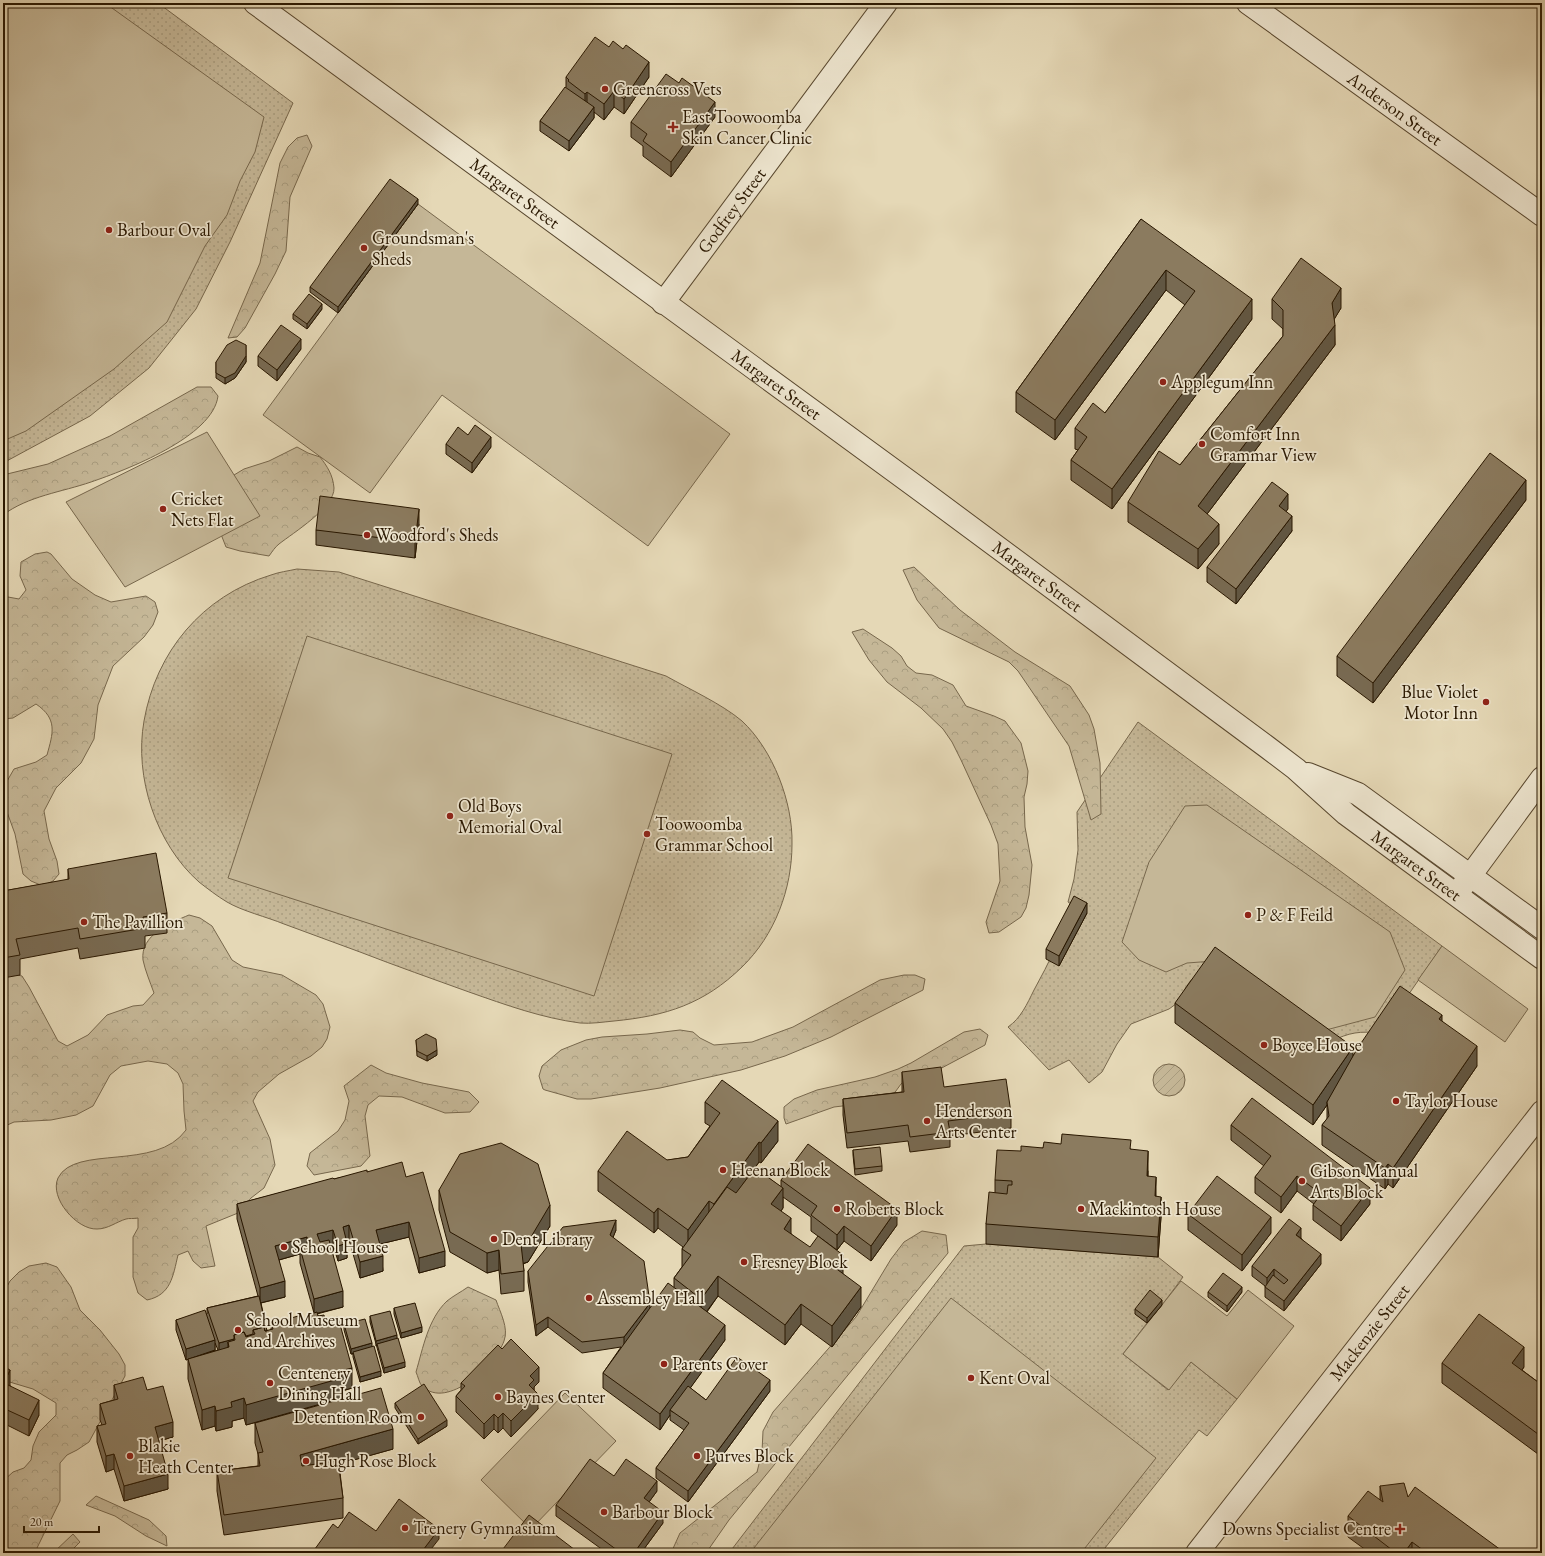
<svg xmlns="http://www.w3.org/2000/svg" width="1545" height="1556" viewBox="0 0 1545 1556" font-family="'EB Garamond',serif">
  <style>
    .grass { fill: url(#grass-dots); stroke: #77674c }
    .forest { fill: url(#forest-crowns); stroke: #77674c }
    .park { fill: #c5b797; stroke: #77674c }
    .garden { fill: url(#garden-furrows); stroke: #77674c }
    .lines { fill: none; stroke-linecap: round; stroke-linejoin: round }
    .minor-casing { stroke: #58472e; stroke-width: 24 }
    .tertiary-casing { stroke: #58472e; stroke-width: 24 }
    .minor { stroke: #eee6d0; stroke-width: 22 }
    .tertiary { stroke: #eee6d0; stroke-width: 22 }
    .wall { fill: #786a52; stroke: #291700; fill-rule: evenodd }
    .shaded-wall { fill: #615642; stroke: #291700 }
    .building { fill: #8b7b5f; stroke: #291700 }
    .poi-dot { fill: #8f2418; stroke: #eee6d0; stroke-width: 1.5 }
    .labels { text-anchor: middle; stroke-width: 3.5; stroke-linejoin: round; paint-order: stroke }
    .poi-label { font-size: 18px; fill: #291700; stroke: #eee6d0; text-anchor: start }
    .street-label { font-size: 18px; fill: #291700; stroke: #eee6d0 }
  </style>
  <defs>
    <pattern id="grass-dots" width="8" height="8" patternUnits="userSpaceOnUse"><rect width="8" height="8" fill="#c5b797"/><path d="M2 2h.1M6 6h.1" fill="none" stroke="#a99d80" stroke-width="1.8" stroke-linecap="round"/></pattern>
    <pattern id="forest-crowns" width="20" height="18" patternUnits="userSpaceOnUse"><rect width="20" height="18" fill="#c5b797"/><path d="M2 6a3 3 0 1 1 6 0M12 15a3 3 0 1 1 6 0" fill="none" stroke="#a99d80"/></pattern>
    <pattern id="garden-furrows" width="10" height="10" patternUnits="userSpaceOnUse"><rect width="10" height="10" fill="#c5b797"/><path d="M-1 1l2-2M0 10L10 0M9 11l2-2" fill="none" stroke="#a99d80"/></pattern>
  </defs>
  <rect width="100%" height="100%" fill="#e5d8b6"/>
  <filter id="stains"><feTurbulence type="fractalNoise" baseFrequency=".005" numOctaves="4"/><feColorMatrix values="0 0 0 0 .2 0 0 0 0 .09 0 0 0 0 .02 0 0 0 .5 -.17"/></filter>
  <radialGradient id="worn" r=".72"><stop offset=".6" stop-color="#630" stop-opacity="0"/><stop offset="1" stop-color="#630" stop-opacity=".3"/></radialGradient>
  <path class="grass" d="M3 3H158L293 103 230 242 196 309 149 368 90 416 3 463Z
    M297 569 339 572 666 676C689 689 722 704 742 721 773 750 793 802 792 844 792 889 775 935 742 967 704 1004 666 1016 614 1021 603 1022 591 1024 580 1023 542 1018 506 1005 469 992 433 979 396 966 360 952 335 943 309 933 284 924 267 917 242 911 227 902 217 896 208 889 199 882 156 844 134 777 144 721 156 652 202 596 271 575 279 572 288 571 297 569Z
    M1138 722 1442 946 1382 1033C1359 1031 1350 1032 1330 1042L1199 975 1191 980 1186 987 1180 1001 1169 1009 1131 1024 1117 1044 1102 1072 1089 1083 1069 1060 1049 1070 1008 1027C1021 1018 1027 1004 1034 990 1049 963 1062 935 1074 906L1068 902 1074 879 1078 850 1077 812Z
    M986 1244 1158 1257 1183 1277 1162 1305 1149 1295 1135 1314 1147 1323 1123 1354 1168 1390 1191 1362 1237 1399 1207 1436 1199 1430 1101 1553H729L964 1246Z"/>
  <path class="forest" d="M307 135 312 146 290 197 286 251 275 274 245 328 237 337 228 338 260 263 280 163 288 147 297 138Z
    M197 387H211L218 396C213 437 126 470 91 482 62 492 28 496 3 515V475L48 464 110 436Z
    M297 447 308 453 320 457C327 466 333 475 334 488 335 507 293 533 279 544 275 547 272 552 269 556L240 551 226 547 213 514 211 500 234 475 244 469 269 461Z
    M47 552 51 554 72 579 95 595 111 602 146 596 155 602 158 612 153 625 144 637 113 666 98 705 94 739 81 763 56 788 44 811 49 839 57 861 59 874 53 881 43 886 31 881 23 874 15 834 7 812 3 788 14 769 36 762 47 755C53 733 58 719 36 704L13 718 3 719V594L8 597 19 599 26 590 20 576 21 562 35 554Z
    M914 567 960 610 1015 652 1070 686 1089 715 1094 729 1100 763 1101 814 1091 820 1069 746 1018 671 1009 662 939 628 917 600 903 570Z
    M863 629 892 648 901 656 907 666 916 673 932 675 953 685 966 706 994 716 1005 721 1021 743 1028 771 1027 784 1024 797 1025 827 1032 865 1029 895 1026 908 1021 917 999 932 989 933 986 922 1000 881 998 844 991 825 961 760 952 742 943 729 921 708 887 682 869 660 852 632Z
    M189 915 200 918 212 926 232 960 243 967 282 975 316 995 323 1004 330 1027 327 1039 322 1047 311 1056 279 1074 258 1092 253 1101 270 1139 275 1165 264 1188 251 1198 238 1213 206 1226 215 1266 201 1268 193 1261 188 1251 178 1255C173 1276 171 1295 147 1300L138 1293 133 1277V1237L138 1228V1218C134 1219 129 1218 126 1219 116 1222 108 1229 97 1229 77 1230 49 1198 58 1178 75 1144 156 1172 186 1130L184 1111 183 1084 178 1073 167 1064 148 1061 121 1066 110 1075 93 1106 76 1115 51 1120 14 1122 3 1127V978L9 973 22 976 29 987 58 1041 67 1046 88 1035 107 1015 133 1006 143 1005 154 993C150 982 145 970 143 960 140 935 170 923 189 915Z
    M904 975H915L925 979 923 990 831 1037 785 1056 741 1070 660 1088 591 1099H577L545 1090 543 1089 539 1076 542 1066 561 1050 586 1040 602 1037 647 1034 680 1030 693 1032 700 1038 714 1045 752 1042 793 1027 880 980Z
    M980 1029 988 1035 985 1045 936 1071 911 1076 901 1084 893 1095 884 1101 834 1107 786 1124 784 1118V1107L794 1099 817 1090 875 1077 898 1069 911 1063 964 1032Z
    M371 1065 386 1073 422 1083 469 1092 479 1102 470 1112 445 1113 402 1097 379 1096 368 1105 365 1116 370 1156 361 1166 314 1175 307 1166 310 1153 338 1131 345 1120 349 1101 344 1086Z
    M922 1231 946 1235 948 1253 729 1520 706 1553H671L680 1533 757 1472 762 1452 763 1431 773 1412 856 1317 891 1259 904 1242Z
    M46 1263 57 1267 71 1287 80 1310 100 1330 119 1354 125 1365V1376L89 1442 77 1450 67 1455 60 1463V1501L36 1550 34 1553H3V1481L13 1472 24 1468 31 1460 33 1446 39 1432 56 1415V1403L33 1389 3 1380V1296L4 1292 10 1281 19 1272 29 1266Z
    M468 1287 496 1300C500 1312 509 1328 504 1341 496 1364 447 1411 422 1386 419 1383 418 1376 416 1372 423 1348 428 1319 447 1301 453 1296 461 1292 468 1287Z
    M96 1496 149 1520 166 1536 167 1546 146 1536 115 1516 86 1505Z
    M73 1534 80 1542 69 1553H53Z"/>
  <path class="park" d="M3 3H105L264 117 255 152 240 181 227 215 205 246 167 322 114 369 26 431 3 441Z
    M418 204 730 434 648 546 442 395 370 493 263 415Z
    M207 432 260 516 125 587 66 502Z
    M307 636 672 754 594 996 228 878Z
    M1207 805 1390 932 1405 970 1375 1017 1326 1030 1214 961 1187 963 1166 972 1139 960 1122 942 1149 862 1185 806Z
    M1442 946 1528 1009 1505 1042 1418 980Z
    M1181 1281 1227 1316 1248 1290 1294 1326 1237 1399 1191 1362 1169 1390 1123 1354Z
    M951 1298 1156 1458 1081 1553H750Z
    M565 1393 616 1441 531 1529 481 1480Z"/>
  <path class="garden" d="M1153 1080a16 16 0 1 1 32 0a16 16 0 1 1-32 0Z"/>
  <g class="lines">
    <g class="minor-casing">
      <g id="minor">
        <path id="s1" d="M1248 3 1542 215"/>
        <path id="s2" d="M663 303 886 3"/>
      </g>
    </g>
    <g class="tertiary-casing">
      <g id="tertiary">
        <path id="s3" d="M255 3 915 486 1267 747 1296 769 1346 814 1542 958"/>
        <path d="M1308 774 1358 794 1542 928"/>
        <path d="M1462 887 1542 778"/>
        <path id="s4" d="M1197 1553 1542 1112"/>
      </g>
    </g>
    <use href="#minor" class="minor"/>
    <use href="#tertiary" class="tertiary"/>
  </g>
  <path class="wall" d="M566 77H649L624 114 614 107 604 120 594 112V118L569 151 540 131V121L566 87Z
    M715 117 671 177 643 156V146L631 137V122Z
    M418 204 338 313 310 292V287Z
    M1141 219 1252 319 1112 509 1071 480V460L1078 450 1075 449V428L1105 413 1185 305 1166 290 1055 440 1016 412V392Z
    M1272 299 1341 308 1334 319 1335 345 1207 514 1219 544 1198 569 1128 522V502L1180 465 1283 336V329L1272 319Z
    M322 309 307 329 293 319V314Z
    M246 345V362L235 378 225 384 216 378V362Z
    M301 349 277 381 258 366V356Z
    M468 435 491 447 472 473 446 454V444Z
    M1526 500 1373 703 1337 676V656Z
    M1288 509 1286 511 1292 531 1236 604 1207 582V567Z
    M419 524 415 558 316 545V530Z
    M68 869 167 913V933L145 936V948L80 959 78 948 20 959V975L3 978V891L68 880Z
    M1087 913 1059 966 1046 959V949Z
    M1175 1003 1353 1055 1442 1021 1477 1066 1393 1188 1388 1184 1385 1189 1322 1145V1125L1327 1119V1105L1313 1125 1175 1023Z
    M416 1040 437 1055 427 1061 417 1056Z
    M902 1072 1011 1113V1128L950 1136V1147L910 1152 908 1141 847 1148 843 1115V1099L902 1092Z
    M705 1102 778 1141 761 1163 759 1162 755 1168 781 1187V1180L897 1225 871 1261 844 1241 837 1250 811 1231V1217L783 1197V1208L781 1211 791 1234 843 1274 861 1307 832 1347 801 1324 785 1345 718 1296 707 1312 725 1340 690 1388 706 1400 770 1391 688 1502 656 1478V1468L684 1430 670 1420V1415L660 1430 603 1388V1373L621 1347 582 1353 548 1327 536 1336 528 1282V1271L616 1230 613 1237 650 1308 674 1287V1278L682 1267V1249L683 1247 658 1228 654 1233 598 1191V1171L688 1157 710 1126 705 1123Z
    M1231 1125 1370 1204 1341 1241 1313 1220V1205L1314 1204 1297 1191 1281 1213 1255 1193V1177L1264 1166 1231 1140Z
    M1043 1148 1131 1149 1148 1171V1176L1156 1197 1161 1217 1158 1257 986 1244V1224L995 1193V1180L1021 1151Z
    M853 1150 882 1166V1171L855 1175 853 1155Z
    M367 1172 406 1177 445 1266 419 1273 409 1237 380 1244 383 1271 360 1278 349 1240 347 1241V1258L338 1261 333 1245 331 1246 343 1307 317 1314 318 1316 325 1320 352 1388 342 1391V1398L246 1425 244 1418 232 1421V1427L216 1431 215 1426 202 1430 188 1379V1359L186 1360 176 1330V1320L207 1314V1308L258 1296 237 1219V1204L334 1179ZM300 1254V1263L314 1313 308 1315V1319L300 1322 288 1319V1325L282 1326 271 1324V1330L267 1331 261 1303 285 1297 279 1260ZM215 1343 218 1350 196 1356 215 1350Z
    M439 1190 550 1226 528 1262 523 1264 524 1271V1291L501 1294 499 1270 487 1273 450 1252 439 1210Z
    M1188 1214 1271 1233 1242 1271 1188 1230Z
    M1301 1238 1321 1264 1284 1311 1265 1297V1286L1252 1276V1266Z
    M1208 1292H1242L1227 1312 1208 1297Z
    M1162 1305 1147 1323 1135 1314V1309Z
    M394 1308 422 1332 401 1338 394 1314Z
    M370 1316 397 1338 405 1367 384 1373 370 1322Z
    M344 1324 372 1347 381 1376 360 1382 353 1357V1354H351L344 1330Z
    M1442 1363 1524 1367 1522 1370 1542 1385V1457L1442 1383Z
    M3 1366 10 1386 39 1415 29 1436 3 1423Z
    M539 1382 534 1387V1391L538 1409 511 1437 503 1428 498 1433 494 1429 484 1439 456 1412V1396L461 1390V1383Z
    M114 1385 147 1390 173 1437 159 1441 168 1489 124 1501 114 1469 106 1472 97 1442V1426L102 1425 100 1420V1404L114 1400Z
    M395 1403 447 1426 418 1444 395 1408Z
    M255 1423 393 1449 339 1464 343 1498V1518L224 1535 217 1491V1471L258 1466V1454L255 1443Z
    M1380 1486 1408 1497 1505 1553H1370L1348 1537V1516L1380 1500Z
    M657 1491 649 1502 663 1523 641 1553H607L556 1516V1505Z"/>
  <path class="shaded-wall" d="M649 62V77L624 114V99Z
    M614 91V107L604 120V104Z
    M587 92V107L585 109V94Z
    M715 102V117L671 177V162Z
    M594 107V118L569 151V141Z
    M418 199V204L338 313V307Z
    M1166 270V290L1055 440V420Z
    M1341 288V308L1332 323V303Z
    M1252 299V319L1112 509V489Z
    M322 304V309L307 329V324Z
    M1335 325V345L1198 526V506Z
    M301 339V349L277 381V370Z
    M246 356V362L235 378 225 384V378Z
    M491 437V447L472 473V463Z
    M1526 480V500L1373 703V683Z
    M1288 494V509L1279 521V506Z
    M419 509V524L415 558V542Z
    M1292 516V531L1236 604V589Z
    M1219 524V544L1198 569V549Z
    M1087 903V913L1059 966V956Z
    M1442 1015V1035L1439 1019Z
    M1477 1046V1066L1393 1188V1168Z
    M1353 1047V1067L1327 1102V1105L1313 1125V1105Z
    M437 1050V1055L427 1061V1056Z
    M778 1121V1141L761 1163V1143Z
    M759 1142V1162L714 1224V1204Z
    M1148 1151V1171L1147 1196V1176Z
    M1388 1164V1184L1385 1189V1168Z
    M1297 1176V1191L1281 1213V1197Z
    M1156 1177V1197L1155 1196Z
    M783 1188V1208L771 1224V1204Z
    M1370 1188V1204L1341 1241V1226Z
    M1161 1197V1217L1158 1257V1237Z
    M709 1201V1221L688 1250V1230Z
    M550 1205V1226L528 1262 521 1264V1244Z
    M658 1208V1228L654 1233V1213Z
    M897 1209V1225L871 1261V1246Z
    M1271 1217V1233L1242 1271V1255Z
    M791 1218V1239L784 1229Z
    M616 1220V1230L610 1245V1235Z
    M409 1222V1237L376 1245V1230Z
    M349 1225V1240L343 1242V1227Z
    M844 1226V1241L837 1250V1235Z
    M1301 1228V1238L1296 1235Z
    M333 1230V1245L317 1250V1234Z
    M307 1237V1252L300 1248V1254L275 1261V1246Z
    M347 1243V1258L338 1261V1246Z
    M499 1250V1270L487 1273V1253Z
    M445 1251V1266L419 1273V1258Z
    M1321 1254V1264L1284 1311V1301Z
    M843 1255V1275L834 1267Z
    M383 1256V1271L360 1278V1262Z
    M1274 1269V1279L1267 1288V1278Z
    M718 1276V1296L701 1319V1299Z
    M285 1281V1297L260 1303V1288Z
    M861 1287V1307L832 1347V1326Z
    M1242 1287V1292L1227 1312V1306Z
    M343 1291V1307L314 1314V1299Z
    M1162 1300V1305L1147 1323V1318Z
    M650 1303V1313L624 1347V1337Z
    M801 1304V1324L785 1345V1325Z
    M548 1317V1327L536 1336V1325Z
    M725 1325V1340L673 1412 670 1410V1415L660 1430V1414Z
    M422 1327V1332L401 1338V1333Z
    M397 1335V1340L377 1344 376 1346V1341Z
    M234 1339 229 1347 228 1342V1351L219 1354V1343Z
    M215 1340V1350L186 1360V1349Z
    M372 1343V1348L351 1354V1349Z
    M1524 1347V1367L1512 1383V1363Z
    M405 1362V1367L384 1373V1368Z
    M539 1367V1382L534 1387V1396L529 1385 530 1376Z
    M352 1368V1388L342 1391V1398L246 1425V1405L340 1371Z
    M10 1370V1386L4 1398V1383Z
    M381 1371V1376L360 1382V1377Z
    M770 1380V1391L688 1502V1491Z
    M538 1394V1409L511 1437V1421Z
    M244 1398V1418L232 1421V1427L216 1431V1411L231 1402Z
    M39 1400V1415L29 1436V1420Z
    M215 1406V1426L202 1430V1410Z
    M503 1413V1428L498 1433V1418Z
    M494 1414V1429L484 1439V1424Z
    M447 1420V1426L418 1444V1439Z
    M173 1422V1437L155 1442V1427Z
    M393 1429V1449L300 1475V1455Z
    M114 1454V1469L106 1472V1456Z
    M168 1474V1489L124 1501V1486Z
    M657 1481V1491L644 1509V1498Z
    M663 1512V1523L641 1553H634Z
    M439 1529V1539L428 1553H423V1550Z
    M1412 1542V1553H1404Z"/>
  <path class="building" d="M595 37 609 47 613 41 623 49 626 45 649 62 624 99 614 91 604 104 587 92 585 94 568 81 569 80 566 77Z
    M666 74 679 83 682 78 715 102 671 162 643 141 647 134 631 122Z
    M565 87 594 107 569 141 540 121Z
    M390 179 418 199 338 307 310 287Z
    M1141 219 1252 299 1112 489 1071 460 1087 437 1075 428 1093 403 1105 413 1195 291 1166 270 1055 420 1016 392Z
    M1301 258 1341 288 1332 303 1335 325 1198 506 1219 524 1198 549 1128 502 1159 451 1180 465 1283 336V310L1272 299Z
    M309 294 322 304 307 324 293 314Z
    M281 325 301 339 277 370 258 356Z
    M236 340 246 345V356L235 373 225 378 216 373V362L227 345Z
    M475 425 491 437 472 463 446 444 458 427 468 435Z
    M1490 453 1526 480 1373 683 1337 656Z
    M1272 482 1288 494 1279 506 1292 516 1236 589 1207 567Z
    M320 496 419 509 415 542 316 530Z
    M156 853 167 913 143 917 145 928 80 939 78 928 16 939 20 955 3 958V891L69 879 68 869Z
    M1074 896 1087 903 1059 956 1046 949Z
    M1215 947 1353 1047 1313 1105 1175 1003Z
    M1400 986 1442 1015 1439 1019 1477 1046 1393 1168 1388 1164 1385 1168 1322 1125 1329 1116 1327 1102 1357 1049Z
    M426 1034 436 1039 437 1050 427 1056 417 1051 416 1040Z
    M941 1067 944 1087 1006 1079 1011 1113 948 1121 950 1132 910 1137 908 1125 847 1133 843 1099 904 1092 902 1072Z
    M722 1080 778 1121 761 1143 759 1142 714 1204 709 1201 688 1230 658 1208 654 1213 598 1171 627 1131 667 1160 688 1157 720 1113 705 1102Z
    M1252 1098 1370 1188 1341 1226 1313 1205 1321 1194 1297 1176 1281 1197 1255 1177 1271 1156 1231 1125Z
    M1062 1134 1131 1140 1130 1149 1148 1151 1147 1176 1156 1177 1155 1196 1161 1197 1158 1237 986 1224 989 1192 1007 1194 1008 1185H1012V1181L995 1180 997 1150 1021 1151V1146L1043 1148 1044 1142 1061 1144Z
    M501 1143 538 1164 550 1205 528 1242 521 1244 524 1271 501 1274 499 1250 487 1253 450 1232 439 1190 460 1154Z
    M808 1144 897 1209 871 1246 844 1226 837 1235 811 1215 817 1206 781 1180Z
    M880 1147 882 1166 855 1169 853 1150Z
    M402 1162 406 1177 423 1172 445 1251 419 1258 409 1222 376 1230 383 1256 360 1262 349 1225 343 1227 347 1243 338 1246 333 1230 317 1234 320 1242 329 1240 343 1291 314 1299 300 1248 309 1245 307 1237 275 1246 285 1281 260 1288 237 1204 333 1178 334 1179 367 1170V1172Z
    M755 1168 783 1188 771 1204 791 1218 784 1229 810 1247 818 1236 843 1255 834 1267 861 1287 832 1326 801 1304 785 1325 718 1276 701 1299 674 1278 691 1255 682 1249 727 1187 736 1193Z
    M1217 1176 1271 1217 1242 1255 1188 1214Z
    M1289 1219 1301 1228 1296 1235 1321 1254 1284 1301 1265 1287 1273 1275 1284 1284 1288 1280 1274 1269 1267 1278 1252 1266Z
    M616 1220 610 1235 644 1261 650 1303 624 1337 582 1342 548 1317 536 1325 528 1271 563 1227Z
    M1223 1273 1242 1287 1227 1306 1208 1292Z
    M668 1283 725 1325 660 1414 603 1373Z
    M1150 1290 1162 1300 1147 1318 1135 1309Z
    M259 1296 267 1331H265L264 1327 253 1330V1334L246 1336 244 1332 234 1335V1339L219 1343 207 1308Z
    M415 1303 422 1327 401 1333 394 1308Z
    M205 1310 215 1340 186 1349 176 1320Z
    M390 1311 397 1335 376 1341 370 1316Z
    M317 1312 318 1316 324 1315 325 1320 338 1317 352 1368 340 1371 342 1378 246 1405 244 1398 231 1402 232 1407 216 1411 215 1406 202 1410 188 1359 229 1347 228 1342 235 1340 234 1335 244 1332 246 1337 255 1334 253 1330 264 1327 265 1331 273 1329 271 1324 281 1321 282 1326 290 1325 288 1319 298 1316 300 1322 309 1319 308 1315Z
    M1479 1314 1524 1347 1512 1363 1542 1385V1437L1442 1363Z
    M365 1319 372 1343 351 1349 344 1324Z
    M398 1338 405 1362 384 1368 377 1344Z
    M511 1339 539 1367 530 1376 534 1380 529 1385 538 1394 511 1421 503 1413 498 1418 494 1414 484 1424 456 1396 465 1386 461 1383 498 1345 502 1349Z
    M374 1346 381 1371 360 1377 353 1352Z
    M737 1357 770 1380 688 1491 656 1468 689 1423 670 1410 688 1386 706 1400Z
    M3 1366 10 1370 4 1383 39 1400 29 1420 3 1408Z
    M143 1377 147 1390 163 1386 173 1422 155 1427 168 1474 124 1486 114 1454 106 1456 97 1426 106 1424 100 1404 118 1399 114 1385Z
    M424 1384 447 1420 418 1439 395 1403Z
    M381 1388 393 1429 300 1455 302 1466 338 1461 343 1498 224 1515 217 1471 260 1466 258 1453 263 1452 255 1423Z
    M590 1459 614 1476 626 1459 657 1481 644 1498 663 1512 634 1553H621L556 1505Z
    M1404 1483 1408 1497 1415 1487 1505 1553H1427L1412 1542 1404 1553H1396L1348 1516 1368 1491 1383 1502 1380 1486Z
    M399 1499 439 1529 423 1550 427 1552V1553H312L333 1524 338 1528 349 1512 376 1531Z
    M529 1515 579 1553H500Z"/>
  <g class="poi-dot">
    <circle cx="605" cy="89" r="4"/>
    <path d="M671 121h4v4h4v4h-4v4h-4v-4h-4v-4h4z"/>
    <circle cx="109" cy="230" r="4"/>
    <circle cx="364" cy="248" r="4"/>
    <circle cx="1163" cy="382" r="4"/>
    <circle cx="1202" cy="444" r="4"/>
    <circle cx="163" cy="509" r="4"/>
    <circle cx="367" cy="535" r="4"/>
    <circle cx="1486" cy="702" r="4"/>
    <circle cx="450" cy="816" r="4"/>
    <circle cx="647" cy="834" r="4"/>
    <circle cx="1248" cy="915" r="4"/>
    <circle cx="84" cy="922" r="4"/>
    <circle cx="1264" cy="1045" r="4"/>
    <circle cx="1396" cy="1101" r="4"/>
    <circle cx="927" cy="1121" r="4"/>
    <circle cx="723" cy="1170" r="4"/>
    <circle cx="1302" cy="1181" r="4"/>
    <circle cx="837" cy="1209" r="4"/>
    <circle cx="1081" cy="1209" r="4"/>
    <circle cx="494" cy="1239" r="4"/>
    <circle cx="284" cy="1247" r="4"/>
    <circle cx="744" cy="1262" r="4"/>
    <circle cx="589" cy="1298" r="4"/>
    <circle cx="238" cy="1330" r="4"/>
    <circle cx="664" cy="1364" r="4"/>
    <circle cx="971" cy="1378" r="4"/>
    <circle cx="270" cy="1383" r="4"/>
    <circle cx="498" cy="1397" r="4"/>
    <circle cx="421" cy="1417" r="4"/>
    <circle cx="130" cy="1456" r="4"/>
    <circle cx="697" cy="1456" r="4"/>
    <circle cx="306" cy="1461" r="4"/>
    <circle cx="604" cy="1512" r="4"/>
    <circle cx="405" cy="1528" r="4"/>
    <path d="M1398 1523h4v4h4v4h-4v4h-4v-4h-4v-4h4z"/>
  </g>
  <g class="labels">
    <g class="poi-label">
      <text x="613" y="95">Greencross Vets</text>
      <text x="682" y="123">East Toowoomba<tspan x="682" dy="21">Skin Cancer Clinic</tspan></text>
      <text x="117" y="236">Barbour Oval</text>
      <text x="372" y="244">Groundsman's<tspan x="372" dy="21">Sheds</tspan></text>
      <text x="1171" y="388">Applegum Inn</text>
      <text x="1210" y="440">Comfort Inn<tspan x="1210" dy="21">Grammar View</tspan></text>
      <text x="171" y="505">Cricket<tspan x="171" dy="21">Nets Flat</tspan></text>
      <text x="375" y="541">Woodford's Sheds</text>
      <text x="1478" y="698" text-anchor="end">Blue Violet<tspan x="1478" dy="21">Motor Inn</tspan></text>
      <text x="458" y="812">Old Boys<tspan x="458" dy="21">Memorial Oval</tspan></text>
      <text x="655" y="830">Toowoomba<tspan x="655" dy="21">Grammar School</tspan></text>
      <text x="1256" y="921">P &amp; F Feild</text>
      <text x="92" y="928">The Pavillion</text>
      <text x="1272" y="1051">Boyce House</text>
      <text x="1404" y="1107">Taylor House</text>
      <text x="935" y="1117">Henderson<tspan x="935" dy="21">Arts Center</tspan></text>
      <text x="731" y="1176">Heenan Block</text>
      <text x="1310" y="1177">Gibson Manual<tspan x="1310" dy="21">Arts Block</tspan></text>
      <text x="845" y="1215">Roberts Block</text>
      <text x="1089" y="1215">Mackintosh House</text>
      <text x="502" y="1245">Dent Library</text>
      <text x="292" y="1253">School House</text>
      <text x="752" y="1268">Fresney Block</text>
      <text x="597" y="1304">Assembley Hall</text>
      <text x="246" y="1326">School Museum<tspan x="246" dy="21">and Archives</tspan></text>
      <text x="672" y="1370">Parents Cover</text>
      <text x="278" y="1379">Centenery<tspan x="278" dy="21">Dining Hall</tspan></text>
      <text x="979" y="1384">Kent Oval</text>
      <text x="506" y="1403">Baynes Center</text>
      <text x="413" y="1423" text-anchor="end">Detention Room</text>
      <text x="138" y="1452">Blakie<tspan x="138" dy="21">Heath Center</tspan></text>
      <text x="705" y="1462">Purves Block</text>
      <text x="314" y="1467">Hugh Rose Block</text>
      <text x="612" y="1518">Barbour Block</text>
      <text x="413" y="1534">Trenery Gymnasium</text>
      <text x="1391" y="1535" text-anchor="end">Downs Specialist Centre</text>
    </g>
    <g class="street-label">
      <text dy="6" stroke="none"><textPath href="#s1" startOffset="181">Anderson Street</textPath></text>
      <text dy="6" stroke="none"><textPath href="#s3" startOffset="322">Margaret Street</textPath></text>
      <text dy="6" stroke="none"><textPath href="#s2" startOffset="115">Godfrey Street</textPath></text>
      <text dy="6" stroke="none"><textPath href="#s3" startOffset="646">Margaret Street</textPath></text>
      <text dy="6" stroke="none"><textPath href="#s3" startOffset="970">Margaret Street</textPath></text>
      <text dy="6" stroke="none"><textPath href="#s3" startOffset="1447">Margaret Street</textPath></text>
      <text dy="6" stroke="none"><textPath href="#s4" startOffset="280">Mackenzie Street</textPath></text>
    </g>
  </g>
  <rect width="1545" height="1556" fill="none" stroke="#e5d8b6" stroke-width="16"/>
  <rect x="4" y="4" width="1537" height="1548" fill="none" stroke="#291700" stroke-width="2"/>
  <rect x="8" y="8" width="1529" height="1540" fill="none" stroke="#291700"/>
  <path d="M24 1526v6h75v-6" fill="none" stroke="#291700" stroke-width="2"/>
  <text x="30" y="1526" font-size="12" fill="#291700" stroke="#eee6d0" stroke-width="3" paint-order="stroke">20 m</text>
  <rect width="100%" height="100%" filter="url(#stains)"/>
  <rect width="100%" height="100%" fill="url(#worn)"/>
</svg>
